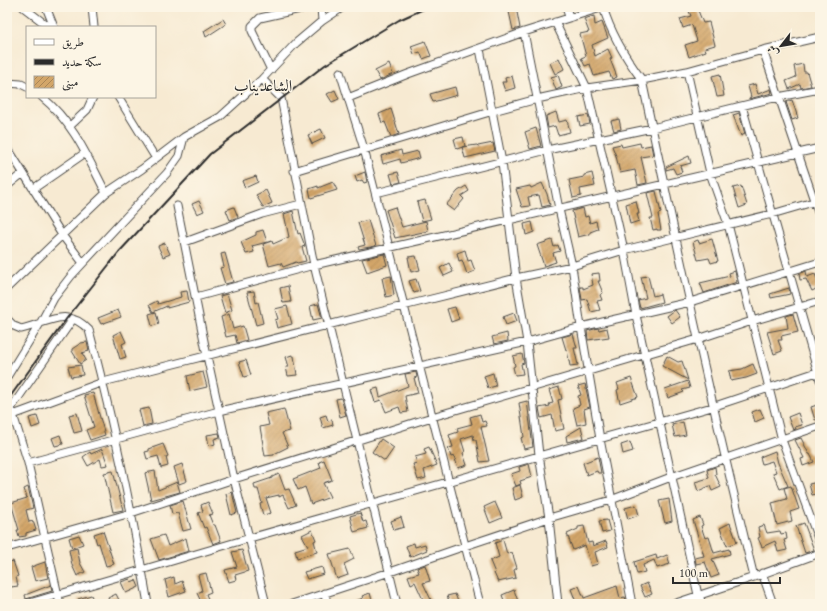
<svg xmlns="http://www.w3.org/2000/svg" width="827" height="611" viewBox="0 0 827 611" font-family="'EB Garamond',Amiri,serif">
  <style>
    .building { fill: url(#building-hatch) }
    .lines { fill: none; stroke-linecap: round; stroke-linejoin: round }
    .minor-casing { stroke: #4a4844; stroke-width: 9 }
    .minor { stroke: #fff; stroke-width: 7 }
    .rail { stroke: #2b2b2b; stroke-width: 2 }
    .labels { text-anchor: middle; stroke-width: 3; stroke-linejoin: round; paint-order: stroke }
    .neighbourhood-label { font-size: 16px; fill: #2b2b2b; stroke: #fcf5e5 }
  </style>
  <defs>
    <pattern id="building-hatch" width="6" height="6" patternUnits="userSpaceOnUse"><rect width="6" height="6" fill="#d3a669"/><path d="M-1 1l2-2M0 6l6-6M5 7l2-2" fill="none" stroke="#ab8757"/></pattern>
  </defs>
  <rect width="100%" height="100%" fill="#fcf5e5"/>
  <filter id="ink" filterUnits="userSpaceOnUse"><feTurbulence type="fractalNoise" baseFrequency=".025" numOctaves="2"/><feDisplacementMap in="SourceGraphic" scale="8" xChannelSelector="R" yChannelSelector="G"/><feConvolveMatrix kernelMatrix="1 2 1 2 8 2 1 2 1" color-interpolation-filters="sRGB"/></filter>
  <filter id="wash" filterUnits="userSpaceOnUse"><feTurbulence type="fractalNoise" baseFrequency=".012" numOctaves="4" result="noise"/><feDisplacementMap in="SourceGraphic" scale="16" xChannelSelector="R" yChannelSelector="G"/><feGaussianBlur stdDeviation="0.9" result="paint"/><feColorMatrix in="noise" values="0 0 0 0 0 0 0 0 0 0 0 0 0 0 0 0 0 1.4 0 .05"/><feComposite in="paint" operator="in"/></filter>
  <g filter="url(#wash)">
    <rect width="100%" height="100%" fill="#f7ead2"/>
    <g id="blocks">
      <path class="building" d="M508 7H516L520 28 513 30Z
        M697 8 703 23 709 22 715 45 705 48 706 51 689 57 685 45 697 41 692 25 683 28 680 19 691 16 689 11Z
        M594 16 595 25 602 22 608 38 592 45 595 56 608 49 612 58 610 59 617 77 612 79 609 72 594 76 590 64 585 66 581 58 586 56 580 34 589 32 584 19Z
        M223 19 226 24 206 37 204 31Z
        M425 41 431 56 423 59 420 52 414 54 411 46Z
        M559 58 564 69 555 74 550 63Z
        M389 64 393 74 380 80 375 71Z
        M803 64 804 72H807L811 86 801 88 800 84 789 89 786 81 796 77 794 66Z
        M720 74 724 96 717 97 712 76Z
        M558 75 562 87 556 90 551 77Z
        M512 76 515 88 505 91 502 82H506L505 78Z
        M755 84 758 94 771 89 772 93 749 99V98L751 97 748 86Z
        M455 87 457 95 433 102 430 94Z
        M335 90 339 99 332 102 327 94Z
        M792 100 798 118 792 120 786 102Z
        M391 109 399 134 391 137 385 122 382 123 379 114Z
        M556 112 559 122 567 120 570 132 558 135 555 126 548 128 546 116Z
        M739 113 745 134 741 136 733 115Z
        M588 115 590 124 580 126 578 117Z
        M619 119 621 129 614 131 611 121Z
        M536 128 541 146 530 149 525 132Z
        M321 129 325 138 312 144 308 135Z
        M463 137 465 146 457 149 454 139Z
        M493 143 495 151 465 158 462 147 477 145 478 146Z
        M640 143 641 147 651 145 653 155 641 157 647 183 638 185 635 170 620 173 616 156 612 146 621 144 622 147Z
        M401 150 402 155 418 151 420 158 401 163 400 159 383 164 381 156Z
        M689 156 691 163 680 166 682 172 676 174 673 168 666 170V167Z
        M365 172 367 182 364 183 362 180 357 182 355 176Z
        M398 172 401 182 393 184 390 174Z
        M592 173 595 186 580 189 581 196 573 198 569 180 584 177V175Z
        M256 176 258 182 245 188 242 181Z
        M333 182 337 190 311 198 309 189 318 186V188Z
        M542 183 547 194 550 205 542 207 539 195 528 197 530 206 522 207 516 189 530 186 531 188Z
        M466 186 469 191 461 196 464 199 454 211 446 205 458 191Z
        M741 186 747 205 739 208 733 188Z
        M266 190 272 203 263 207 256 195Z
        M656 191 661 213 658 214 661 230H657V229L653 230 650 218H653L647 193Z
        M425 200 431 219 422 221 417 202Z
        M199 201 204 211 197 214 192 204Z
        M636 201 639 214H637L639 221 630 224 626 204Z
        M234 207 238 217 230 220 226 210Z
        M395 207 402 227 426 221 428 231 395 238 386 210Z
        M583 208 585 217 588 216 590 223 596 221 598 229 590 232V234L578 237 572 211Z
        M293 211 298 234 300 233 305 246 302 247 306 261 297 263 296 262 283 267 281 263 269 266 263 244 272 241 273 244 289 237 284 214Z
        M368 220 376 246 359 249 358 247 365 245 358 223Z
        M532 222 534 232 526 235 524 224Z
        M263 230 267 242 252 246 254 252 246 254 241 242 256 235V232Z
        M712 239 718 261 711 263 709 258 698 260 693 242 698 240 699 243Z
        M552 240 554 247 558 245 560 251 553 253 556 262 544 266 537 245Z
        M165 243 170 254 163 257 158 246Z
        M465 250 468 261 471 260 475 271 467 274 462 260 459 261 457 253Z
        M225 253 233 282 225 284 220 268 224 267 221 254Z
        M384 254 387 265 367 272 362 259Z
        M416 256 420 270 411 272 408 257Z
        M449 263 453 272 444 276 440 268Z
        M735 271 737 282 704 293 700 283 730 276 729 273Z
        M806 271 807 277 815 274 820 287 812 291 806 279 800 280 799 274Z
        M599 273 600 281H598L603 293 600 295 602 300 597 301 600 310 591 312 587 299 582 300 580 287H583V289L593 285 591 274Z
        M391 276 394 295 386 297 382 278Z
        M648 276 653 296 660 294 662 302 640 308 638 300 646 298 641 277Z
        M416 279 420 291 414 293 409 281Z
        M288 286 291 302 283 303 280 288Z
        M789 288 790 294 771 298 770 294Z
        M187 291 189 302 167 308V306L153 312 149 305 157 301 158 304 181 297 180 292Z
        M254 291 256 303 258 302 260 310 263 323 256 325 247 292Z
        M227 294 232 310 225 313 220 296Z
        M318 304 322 318 313 320 310 306Z
        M287 306 292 324 277 328 275 320 278 319 275 309Z
        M455 307 459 319 451 322 447 309Z
        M118 310 121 317 101 324 98 318Z
        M675 310 680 317 672 323 667 316Z
        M156 312 159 324 152 326 149 314Z
        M514 313 517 321 506 325 503 317Z
        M229 314 233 329 243 326 247 340 237 343 235 335 226 337 221 317Z
        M793 314 798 332 781 336 782 340H778L782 351 774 354 767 332 788 328 786 316Z
        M598 328 599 330 607 328 609 337 588 340 587 331Z
        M121 331 126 342 122 344 126 357 120 359 113 335Z
        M507 333 508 341 494 344 492 337Z
        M573 334 577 348H574L578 365 570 366 567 350H566L562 337Z
        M87 342 89 351 82 353 86 360 80 364 72 351V349L81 343Z
        M522 354 524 363 521 364 523 374 515 375 513 367 515 366 513 356Z
        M292 355V356H294L297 375 288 376 286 367H289L286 357Z
        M667 356 678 362 682 361 688 380 662 366Z
        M246 360 251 375 244 377 239 362Z
        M753 364 757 374 746 378 731 381 729 371 742 369Z
        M81 365 83 375 71 377 68 367Z
        M203 372 207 387 190 391 187 376Z
        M416 372 417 377 414 378 418 393 405 396 408 412 401 413 399 407 386 412 381 400 375 402 371 390 378 388 380 397 408 386 405 374Z
        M493 373 496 386 488 388 484 376Z
        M631 378 638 397 620 403 617 390 619 389 617 383Z
        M688 381 690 388 682 390 684 392 668 398 665 389Z
        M585 384 590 407 584 409 586 423 577 425 573 408 580 405 578 396 581 395 578 386Z
        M559 387 562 399 558 400 564 429 555 431 552 415 541 418 539 408 550 406 549 404 553 403 549 390Z
        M93 393 105 435 90 440 86 430 94 427 84 395Z
        M341 398 346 415 340 417 336 399Z
        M527 401 533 447 524 449 521 438 524 437 519 403Z
        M820 404V418L815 420 811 407Z
        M149 408 152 424 143 426 139 410Z
        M284 409 290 431 282 433 288 447 274 454V455L265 456 260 427 269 425 266 413Z
        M760 409 764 418 755 422 752 412Z
        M77 413 82 431 74 433 69 415Z
        M798 413 802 425 795 427 796 429 793 430 788 417Z
        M480 414 482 422 485 421 487 426 481 427 489 461 480 462 476 440H474L473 435 461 439 465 452 463 453 467 465 458 468 454 456 451 457 448 448 453 447 449 435 458 432 457 428 472 424 470 417Z
        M326 415 328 421 332 420 333 425 323 428 320 417Z
        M37 416 40 425 32 428 29 418Z
        M683 422 686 435 675 437 672 425Z
        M581 427 584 438 567 442 566 436Z
        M219 433 220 437 214 439 215 444 209 446 207 435Z
        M60 435 63 444 55 446 52 438Z
        M801 438 809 454H810L814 462 803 466 801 459 804 458 795 440Z
        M381 439 394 448 385 461 372 452Z
        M630 442 633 451 623 454 621 445Z
        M163 444 168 456 166 457 168 466 161 468 158 456 147 459 145 452 149 451V449Z
        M429 447 437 465 424 470 426 478 418 480 413 464 417 463 415 457 426 454 424 449Z
        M102 449 108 465 102 466 100 459 88 466 83 457 90 452 91 454Z
        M775 451 778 463 788 486 780 489 773 473 776 472 772 461 762 464 760 457Z
        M598 457 601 473H598L597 471 587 475 583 463Z
        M324 460 332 480 323 483 330 497 311 504 305 487 298 490 293 479 321 468 319 462Z
        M182 464 187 481 179 484 174 467Z
        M529 464 532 477 520 481 521 484 516 486 511 474 520 471 519 467Z
        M715 467 716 474H715L721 487 712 491 710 486 698 491 695 482 709 478 707 470Z
        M113 471 123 510 113 512 104 473Z
        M155 471 158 490 177 482 180 492 151 500 145 473Z
        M279 474 285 490 289 489 296 505 289 508 283 495 279 497V495L266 498 271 513 263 515 260 504 262 503 258 489H255L254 484 272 478V477Z
        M818 482 820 493 812 495 809 484Z
        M520 485 523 497 515 500 512 488Z
        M791 486 799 509 790 512 792 521 777 525 772 503 787 499 784 488Z
        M28 487 33 508 26 510 29 522 33 521 36 530 26 533V536L19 537 17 530H19L11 503 27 498 24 489Z
        M232 492 237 513 231 515 226 494Z
        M669 499 672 521 665 523 659 501Z
        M183 501 191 529 183 531 178 513 172 514 170 505Z
        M208 502 213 514 209 515 213 525H215L221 541 213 544 206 527 204 528 198 513 203 511 201 505Z
        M495 502 502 518 490 523 484 507Z
        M636 505 639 515 628 519 625 508Z
        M360 513 363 522 366 521 368 528 354 532 350 516Z
        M401 517 404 527 394 530 391 521Z
        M700 517 703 525 701 526 705 538 709 537 714 553 729 549 730 554 712 559 719 575 711 578 705 562 696 564 695 558 704 556 693 520Z
        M607 520 610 531 602 533 599 521Z
        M730 523 737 542 727 546 720 528Z
        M804 523 814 550 805 553 796 526Z
        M764 525 767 533 780 531 781 534 786 533 787 539 784 540 787 550 778 552 775 541 762 547 758 538 760 537 758 527Z
        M584 526 588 543 592 542 593 546 606 541 608 547 595 552 598 564 591 566 585 545 573 550 567 534 578 529V527Z
        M312 530 316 540 314 541 317 552 297 558 295 550 308 546 302 535Z
        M103 531 114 564 106 566 99 543 97 544 94 534Z
        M79 535 83 544 72 548 69 538Z
        M164 535 168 546 186 538 189 551 159 560 151 539Z
        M503 540 507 554 512 552 517 568 514 570 516 578 498 582 494 573H495L490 561 499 557 495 543Z
        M414 543 415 547 425 544 427 550 410 557 406 546Z
        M77 548 80 563 85 572 77 576 72 565 69 550Z
        M350 549 354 559 344 564 348 575 337 579 329 554Z
        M242 550 248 571 235 575 236 580 229 582 225 570 237 567 232 552Z
        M656 555 657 559 667 555 670 564 657 568 654 560 643 565 645 572 637 574 634 562Z
        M13 561 18 576 16 577 18 586 11 587 7 572V563Z
        M45 562 48 578 35 581 31 567Z
        M425 565 430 581 423 583 433 604H425L415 582 411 584 408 576 419 573 417 568Z
        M322 567 324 574 307 579 304 572Z
        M206 573 211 592 206 594 210 604H202L197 593 202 591 198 575Z
        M174 577 175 584 182 581 186 591 169 597 165 580Z
        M130 579 131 582 136 580 139 587 126 593 121 582Z
        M647 583 652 594 645 597 640 586Z
        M51 585 52 591 26 599 25 595Z
        M579 586 584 598 617 586 620 598 625 597 627 604H601L600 601 597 603 596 600 587 604H571L576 602 571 589Z
        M514 590 519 604H510L509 601 505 603 502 595Z
        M370 593 373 604H348L363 598 362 596Z
        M116 594 121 604H110L108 598Z
        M455 594 459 604H450L447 596Z
        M91 595 94 602 89 604H80L78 599Z"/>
    </g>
  </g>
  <g filter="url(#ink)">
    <use href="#blocks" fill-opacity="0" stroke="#4a4844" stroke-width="1"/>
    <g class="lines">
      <g class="minor-casing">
        <path id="minor" d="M23 7 49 27
          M46 7 54 27
          M92 7 94 27
          M321 7 322 21
          M566 7 569 17
          M603 7C611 34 625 57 642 80 677 246 713 412 754 577
          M555 22 587 88 624 250 636 315 698 595
          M524 32 559 209 572 266 581 327 600 439 632 604
          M480 49 502 162 516 278 527 342 539 455 549 518 558 604
          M763 50 820 218
          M271 70 252 31V26L260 18 309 7
          M687 71 710 173 728 224 782 440 820 544
          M340 72 364 149 480 604
          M262 79 281 98 314 265 397 604
          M7 83 21 84 27 87
          M42 97C73 122 88 158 106 193
          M118 97 155 157
          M348 98 408 74 524 32 604 7
          M742 106 820 380
          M70 126 87 110 93 97
          M7 147 62 235 83 263
          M294 171 493 111 537 99 587 88 642 80 687 71 763 50 820 37
          M7 186 23 173
          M33 189 85 153
          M376 193 547 150 652 128 778 97 820 89
          M177 206 207 356 234 479 266 604
          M185 242 262 214 301 204
          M7 288 106 193 142 169 184 137 220 117 262 79 296 43 322 21 343 7
          M196 297 314 265 820 148
          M7 319 14 326 21 329C46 324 66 305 89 330 113 420 132 512 148 604
          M7 377 41 322 54 298 71 276 167 173 179 156 184 137
          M11 408 28 463 60 604
          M7 414 73 319
          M13 415 103 382 403 306 516 278 572 266 624 250 772 214 820 200
          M28 463 219 411 527 342 581 327 690 302 820 262
          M7 548 131 513 234 479 432 417 698 339 752 321 820 301
          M762 573 773 604
          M324 593 328 604
          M699 595 702 604
          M26 604 250 538 712 407 820 371
          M292 604 390 572 465 546 549 518 611 500 671 477 820 426
          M673 604 754 577 820 553"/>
      </g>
      <use href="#minor" class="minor"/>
      <path class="rail" d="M7 401 67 318 119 252 210 154 325 65 399 20 428 7"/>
    </g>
  </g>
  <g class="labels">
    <g class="neighbourhood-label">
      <text x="263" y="91">الشاعديناب</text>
    </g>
  </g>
  <rect width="827" height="611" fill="none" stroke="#fcf5e5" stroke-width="24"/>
  <rect x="26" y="26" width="130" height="72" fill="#fcf5e5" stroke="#a8a49b"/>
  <rect x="34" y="39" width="20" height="6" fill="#ffffff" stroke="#a8a49b"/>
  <text x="62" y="46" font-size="12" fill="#2b2b2b">طريق</text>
  <rect x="34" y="59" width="20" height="6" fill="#2b2b2b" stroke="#a8a49b"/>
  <text x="62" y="66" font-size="12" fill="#2b2b2b">سكة حديد</text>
  <rect x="34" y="76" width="20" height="12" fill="url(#building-hatch)" stroke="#a8a49b"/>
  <text x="62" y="86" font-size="12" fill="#2b2b2b">مبنى</text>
  <g transform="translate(781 46) rotate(239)" stroke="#fcf5e5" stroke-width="3" paint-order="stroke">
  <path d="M0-3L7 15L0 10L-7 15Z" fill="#2b2b2b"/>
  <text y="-6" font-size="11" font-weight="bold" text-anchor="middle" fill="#2b2b2b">ش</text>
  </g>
  <path d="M673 577v6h107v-6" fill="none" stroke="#2b2b2b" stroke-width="2"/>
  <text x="679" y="577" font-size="12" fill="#2b2b2b" stroke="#fcf5e5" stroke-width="3" paint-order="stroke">100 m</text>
</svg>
